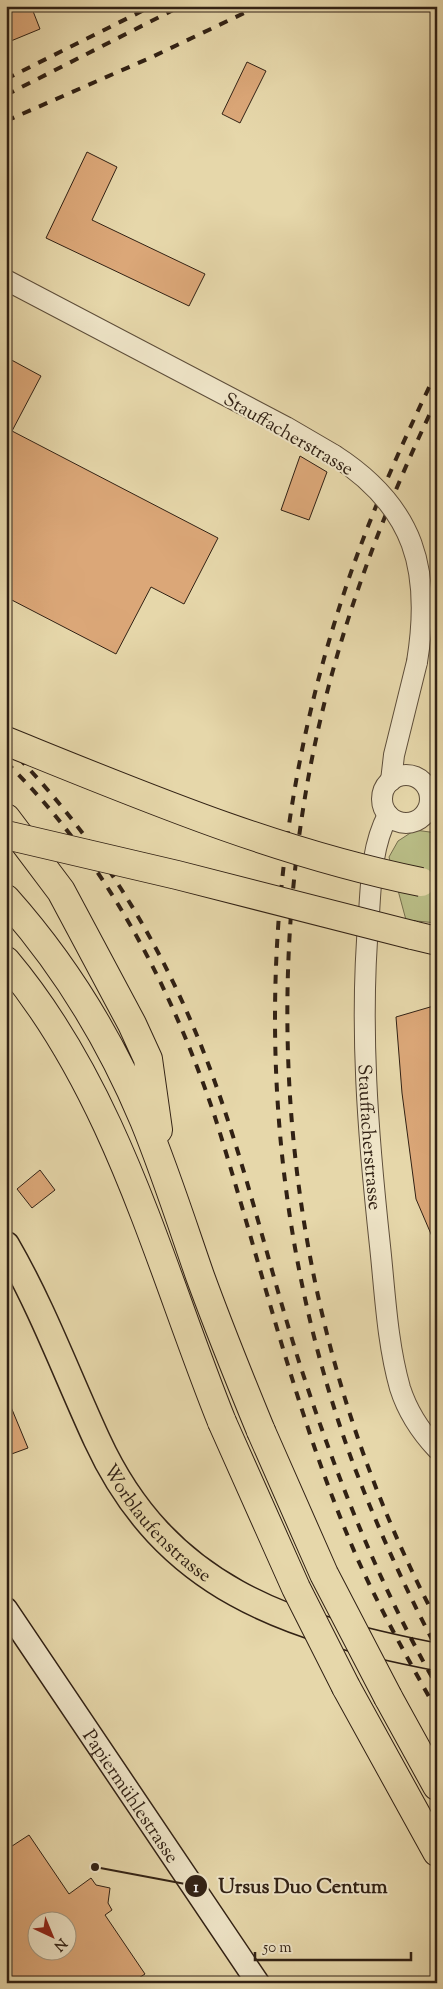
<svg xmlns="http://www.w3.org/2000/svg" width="443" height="1989" viewBox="0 0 443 1989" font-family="'Sorts Mill Goudy',serif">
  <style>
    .green { fill: #b9bd86; stroke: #756f4d }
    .building { fill: #dba778; stroke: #312114; fill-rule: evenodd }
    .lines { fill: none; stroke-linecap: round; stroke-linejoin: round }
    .tertiary-casing { stroke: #5e4e3a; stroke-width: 22 }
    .secondary-casing { stroke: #312114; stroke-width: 25 }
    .primary-casing { stroke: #312114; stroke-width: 29 }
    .motorway-casing { stroke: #312114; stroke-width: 30 }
    .tertiary { stroke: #efe5c8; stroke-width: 20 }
    .secondary { stroke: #efe5c8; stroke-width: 22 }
    .primary { stroke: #e6d7aa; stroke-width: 26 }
    .motorway { stroke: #e6d7aa; stroke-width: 28 }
    .rail { stroke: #312114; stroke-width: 4; stroke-dasharray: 9 9; stroke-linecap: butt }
    .tertiary-bridge-casing { stroke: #5e4e3a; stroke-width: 22; stroke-linecap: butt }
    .motorway-bridge-casing { stroke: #312114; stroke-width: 30; stroke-linecap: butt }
    .tertiary-bridge { stroke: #efe5c8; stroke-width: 20 }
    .motorway-bridge { stroke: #e6d7aa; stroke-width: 28 }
    .labels { text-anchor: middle; stroke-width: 4; stroke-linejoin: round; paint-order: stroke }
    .street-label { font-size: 19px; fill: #312114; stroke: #efe5c8 }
    .leader { fill: none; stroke: #312114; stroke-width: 2 }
    .callout-dot { fill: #312114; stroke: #efe5c8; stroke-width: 2 }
    .mark-label { font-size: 15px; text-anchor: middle; font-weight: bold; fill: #fff }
    .callout-label { font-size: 20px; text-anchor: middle; font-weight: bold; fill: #312114; stroke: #efe5c8; stroke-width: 4; stroke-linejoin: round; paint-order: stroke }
  </style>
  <rect width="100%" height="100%" fill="#e6d7aa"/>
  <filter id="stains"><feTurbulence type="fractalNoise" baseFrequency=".004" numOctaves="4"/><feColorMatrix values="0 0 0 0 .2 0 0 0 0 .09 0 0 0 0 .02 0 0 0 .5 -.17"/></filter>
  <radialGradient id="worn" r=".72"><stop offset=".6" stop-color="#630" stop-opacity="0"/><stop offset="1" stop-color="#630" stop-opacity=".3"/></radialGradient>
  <path class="green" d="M415 830 437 833V923L406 920 389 857 398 841Z"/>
  <path class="building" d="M6 6H31L40 29 6 43Z
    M247 62 266 71 240 123 222 114Z
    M87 152 117 167 92 220 205 274 189 306 46 238Z
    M6 357 41 376 12 431 218 538 184 604 151 587 116 654 6 597Z
    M300 456 327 472 309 520 281 510Z
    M437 1005V1248L416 1199 402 1093 396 1017Z
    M40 1170 55 1190 32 1208 17 1189Z
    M6 1395 28 1448 6 1456Z
    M29 1835 69 1894 91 1878 96 1885 110 1888 108 1903 112 1910 105 1915 145 1974 131 1983H6V1850ZM38 1922H68V1952H38Z"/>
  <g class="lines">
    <g class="tertiary-casing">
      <g id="tertiary">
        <path d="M6 280 286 427 334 455"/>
        <circle cx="406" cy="799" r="24"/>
        <path d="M391 781 394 755 417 662"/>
        <path id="s1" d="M388 815C372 845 371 881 369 914 359 1026 368 1135 380 1246 385 1292 387 1342 400 1388 407 1410 421 1432 437 1449"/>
      </g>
    </g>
    <g class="secondary-casing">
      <g id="secondary">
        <path id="s2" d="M6 1609 258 1983"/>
      </g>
    </g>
    <g class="primary-casing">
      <g id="primary">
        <path id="s3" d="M6 1245C42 1307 67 1375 97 1440 165 1588 287 1628 437 1657"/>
      </g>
    </g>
    <g class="motorway-casing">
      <path id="motorway" d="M6 818 61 891 132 1024 148 1059 158 1130
        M6 899C64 964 110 1039 144 1120 165 1171 182 1224 200 1276 219 1328 240 1380 261 1431
        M412 935 437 941
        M6 961C117 1093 159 1265 222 1422
        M346 1687 437 1852
        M388 1697 437 1786"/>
    </g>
    <use href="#tertiary" class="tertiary"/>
    <use href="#secondary" class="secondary"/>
    <use href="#primary" class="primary"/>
    <use href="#motorway" class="motorway"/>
    <path class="rail" d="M6 79 152 6
      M6 95 181 6
      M6 121 152 57 259 6
      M437 371C398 451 362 533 336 618 250 893 254 1196 354 1466 378 1529 406 1590 437 1649
      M437 399C377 523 329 655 306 791 258 1074 303 1368 437 1621
      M6 745C97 836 164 946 209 1066 246 1165 269 1268 301 1368 337 1478 379 1585 437 1686
      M6 762C105 859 170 984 214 1114 261 1262 295 1416 358 1560 381 1611 409 1661 437 1711"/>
    <g class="tertiary-bridge-casing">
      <path id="tertiary-bridge" d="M334 455C415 507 432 570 417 662"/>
    </g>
    <g class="motorway-bridge-casing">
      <path id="motorway-bridge" d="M6 741C142 796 277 853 421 882
        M6 835 177 875 412 935
        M222 1422 296 1588 346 1687
        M261 1431 324 1574 388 1697"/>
    </g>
    <use href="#tertiary-bridge" class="tertiary-bridge"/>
    <use href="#motorway-bridge" class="motorway-bridge"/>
  </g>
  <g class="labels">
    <g class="street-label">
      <text transform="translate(289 433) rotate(30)" y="7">Stauffacherstrasse</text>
      <text dy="7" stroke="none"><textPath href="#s1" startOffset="325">Stauffacherstrasse</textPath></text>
      <text dy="7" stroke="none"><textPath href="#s3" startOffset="319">Worblaufenstrasse</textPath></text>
      <text dy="7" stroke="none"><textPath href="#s2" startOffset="225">Papiermühlestrasse</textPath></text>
    </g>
  </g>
  <path class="leader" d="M95 1867L196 1886"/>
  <g class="callout-dot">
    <circle cx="95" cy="1867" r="5"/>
    <circle cx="196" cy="1886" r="12"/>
  </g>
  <g class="mark-label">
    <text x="196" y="1892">1</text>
  </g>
  <g class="callout-label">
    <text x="303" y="1893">Ursus Duo Centum</text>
  </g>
  <rect width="443" height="1989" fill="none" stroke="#e6d7aa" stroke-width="25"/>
  <rect x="8" y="8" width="428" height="1974" fill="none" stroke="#312114" stroke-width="2.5"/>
  <rect x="12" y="12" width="418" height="1964" fill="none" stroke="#312114"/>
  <g transform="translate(52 1936) rotate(136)"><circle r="24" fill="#efe5c8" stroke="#a39780"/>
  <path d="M0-4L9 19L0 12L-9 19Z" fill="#8f2418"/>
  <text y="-8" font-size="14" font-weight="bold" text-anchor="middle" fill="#312114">N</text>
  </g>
  <path d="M255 1952v8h156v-8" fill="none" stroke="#312114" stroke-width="2.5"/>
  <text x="263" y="1952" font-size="15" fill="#312114" stroke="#efe5c8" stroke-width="4" paint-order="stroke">50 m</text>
  <rect width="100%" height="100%" filter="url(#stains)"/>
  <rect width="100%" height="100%" fill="url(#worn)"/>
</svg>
